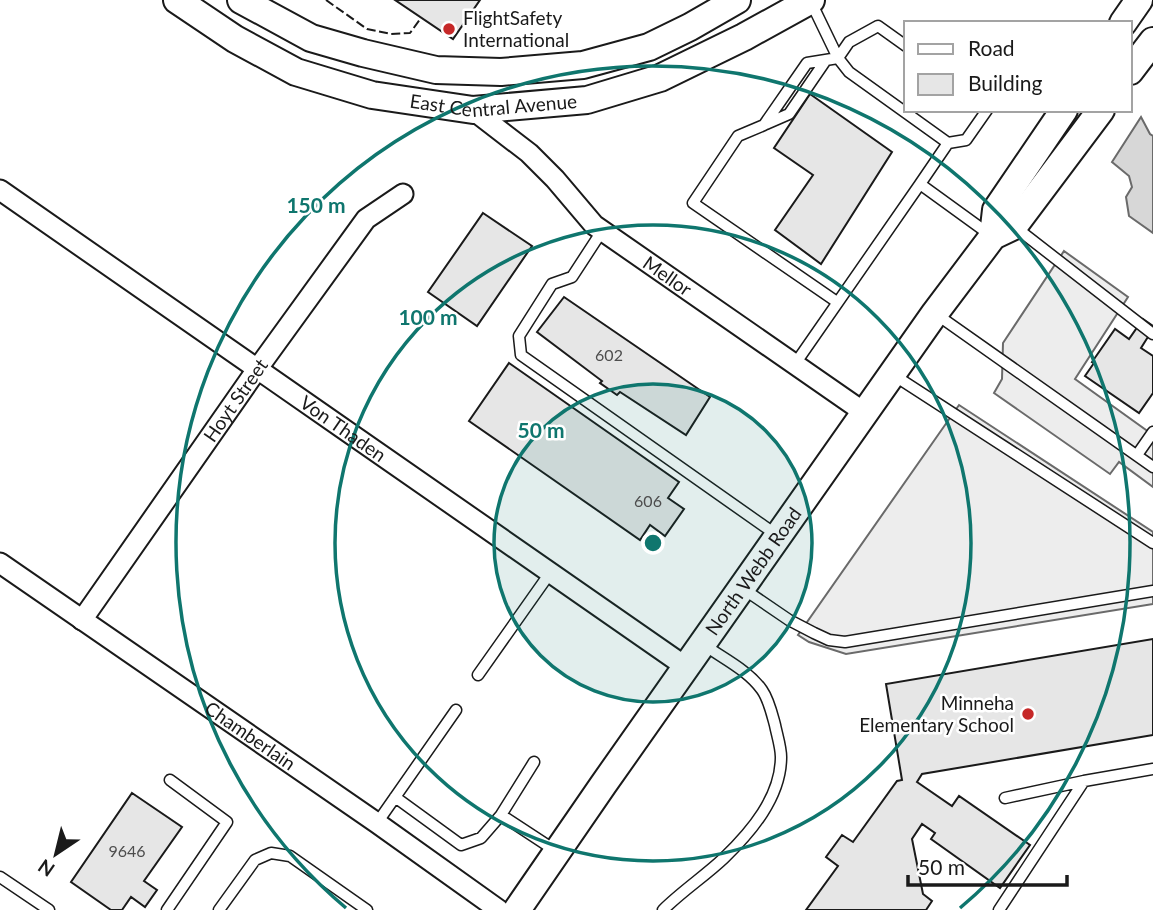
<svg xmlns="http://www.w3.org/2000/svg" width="1153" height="910" viewBox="0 0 1153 910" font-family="Lato,sans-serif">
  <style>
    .built { fill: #ededed; stroke: #6a6a6a; stroke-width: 2 }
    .water { fill: #d7d7d7; stroke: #6a6a6a; stroke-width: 2 }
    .building { fill: #e6e6e6; stroke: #1a1a1a; stroke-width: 2 }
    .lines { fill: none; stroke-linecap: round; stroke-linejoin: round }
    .lane-casing { stroke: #1a1a1a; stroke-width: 13 }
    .street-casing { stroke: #1a1a1a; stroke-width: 23 }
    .secondary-casing { stroke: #1a1a1a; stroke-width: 30 }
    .lane { stroke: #fff; stroke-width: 10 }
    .street { stroke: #fff; stroke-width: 19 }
    .secondary { stroke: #fff; stroke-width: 26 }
    .fence { stroke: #1a1a1a; stroke-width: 2; stroke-dasharray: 9 3.5; stroke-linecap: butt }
    .ring { fill: none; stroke: #0f766e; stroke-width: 3.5 }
    .poi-dot { fill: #c62828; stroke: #fff; stroke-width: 2.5 }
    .labels { text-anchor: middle; stroke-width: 5; stroke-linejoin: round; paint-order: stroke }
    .number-label { font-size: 16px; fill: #4d4d4d }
    .poi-label { font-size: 19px; fill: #1a1a1a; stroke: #fff; text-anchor: start }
    .street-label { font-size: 19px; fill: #1a1a1a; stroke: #fff }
    .centre { fill: #0f766e; stroke: #fff; stroke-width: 3.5 }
    .ring-label { font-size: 21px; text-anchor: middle; font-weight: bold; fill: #0f766e; stroke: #fff; stroke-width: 5; stroke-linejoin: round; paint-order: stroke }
  </style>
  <rect width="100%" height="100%" fill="#fff"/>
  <path class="built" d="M1064 251 1128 297 1075 379 1153 435V487L1119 462 1110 474 994 393 1002 379 1003 343Z
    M959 405 1153 532V604L846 654 809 642 798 635Z"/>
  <path class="water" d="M1141 117 1150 134 1153 136V233L1129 216 1126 197 1132 187 1129 176 1112 162Z"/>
  <path class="building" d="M395 0H480L453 39Z
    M810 94 892 152 821 264 775 230 813 175 774 148Z
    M483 213 532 246 477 326 428 292Z
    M564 297 710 397 686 435 620 392 617 395 600 383 602 381 537 332Z
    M1143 319 1153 326V329L1141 348 1153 356V393L1139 413 1085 376 1094 363 1092 362 1115 329 1129 339Z
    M509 363 679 482 668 498 684 509 665 536 650 525 640 540 469 421Z
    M1153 639V735L922 774 917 782 952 806 959 796 1030 845 1000 888 931 839 935 833 922 824 912 839 923 894 932 901 926 910H806L838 866 826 857 842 835 853 842 897 781 902 780 886 684Z
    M132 793 182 827 144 881 157 890 145 907 131 897 122 910H111L71 882Z"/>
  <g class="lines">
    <g class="lane-casing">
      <path id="lane" d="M811 2 838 58 849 72 948 143 920 184
        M766 124 789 114 826 60
        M948 143 966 140 987 110
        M1015 227 1153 334
        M602 231 572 277 552 284 519 336 521 355 778 536
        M837 302 693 203 738 136 764 125 807 63 838 58 849 42 878 26 906 46
        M936 314 1153 467
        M795 364 920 184 989 234
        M892 374 1153 543
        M1137 455 1153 432
        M742 588 789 620 814 633 829 640 845 642 1153 591
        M478 675 550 573
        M395 797 461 845 481 838 501 815 556 851
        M1005 798 1084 781 1153 769
        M501 815 534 762
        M377 823 456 710
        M0 877 49 910
        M167 910 227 822 170 780
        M219 910 255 860 271 853 290 856 367 910
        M663 910C682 891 705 876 724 858 751 832 781 797 781 757 781 747 777 735 775 725 772 714 769 700 762 690 748 670 722 658 703 644
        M999 910 1084 781"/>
    </g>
    <g class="street-casing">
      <g id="street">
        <path id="s1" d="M473 110 529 153 555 179 594 225 865 413"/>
        <path id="s2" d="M0 190C229 348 457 509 686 667"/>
        <path id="s3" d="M0 563 377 823 499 910"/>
        <path id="s4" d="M82 620 258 368 366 219 403 194"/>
      </g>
    </g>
    <g class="secondary-casing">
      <g id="secondary">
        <path id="s5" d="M177 0 235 39 296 72 372 95 473 110 587 100 660 78 744 37 811 0"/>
        <path d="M241 0 311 38 363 53 436 70 501 72 583 65 649 47 690 27 737 0"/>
        <path d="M1123 23 1139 0"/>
        <path d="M1130 71 1153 41"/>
        <path d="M993 236 996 210 1064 110"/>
        <path id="s6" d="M517 910 603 785 935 313 993 236 1014 226 1101 110"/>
      </g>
    </g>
    <use href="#lane" class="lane"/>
    <use href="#street" class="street"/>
    <use href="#secondary" class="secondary"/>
    <path class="fence" d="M326 0 367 29 391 34 410 33 421 18"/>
  </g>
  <circle cx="653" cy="543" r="159" fill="#0f766e" fill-opacity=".12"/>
  <g class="ring">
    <circle cx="653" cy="543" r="159"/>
    <circle cx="653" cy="543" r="318"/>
    <path d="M346 908A477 477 0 1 1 960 908"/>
  </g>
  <g class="poi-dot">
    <circle cx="449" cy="29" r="7"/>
    <circle cx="1028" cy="714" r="7"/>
  </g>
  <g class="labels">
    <g class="number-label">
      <text x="609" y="361">602</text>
      <text x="648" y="507">606</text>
      <text x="127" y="857">9646</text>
    </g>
    <g class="poi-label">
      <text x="463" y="25">FlightSafety<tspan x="463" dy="22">International</tspan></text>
      <text x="1014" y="710" text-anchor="end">Minneha<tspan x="1014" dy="22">Elementary School</tspan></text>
    </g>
    <g class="street-label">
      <text dy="7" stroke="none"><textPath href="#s5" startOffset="341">East Central Avenue</textPath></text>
      <text dy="7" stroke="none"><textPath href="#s1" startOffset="257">Mellor</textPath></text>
      <text dy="7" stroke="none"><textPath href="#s4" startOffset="268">Hoyt Street</textPath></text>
      <text dy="7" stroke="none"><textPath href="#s2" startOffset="418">Von Thaden</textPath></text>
      <text dy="7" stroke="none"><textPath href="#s6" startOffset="413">North Webb Road</textPath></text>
      <text dy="7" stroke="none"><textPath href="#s3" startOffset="304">Chamberlain</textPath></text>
    </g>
  </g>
  <circle cx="653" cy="543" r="10" class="centre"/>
  <g class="ring-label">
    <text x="316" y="213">150 m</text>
    <text x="428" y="325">100 m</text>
    <text x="541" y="438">50 m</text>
  </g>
  <rect x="904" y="21" width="228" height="91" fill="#ffffff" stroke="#a3a3a3" stroke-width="2"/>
  <rect x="918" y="44" width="35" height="10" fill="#ffffff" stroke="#a3a3a3" stroke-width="2"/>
  <text x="968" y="56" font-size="21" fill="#1a1a1a">Road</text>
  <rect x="918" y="74" width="35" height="21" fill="#e6e6e6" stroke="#a3a3a3" stroke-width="2"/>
  <text x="968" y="91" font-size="21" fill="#1a1a1a">Building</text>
  <g transform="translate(56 854) rotate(215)" stroke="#ffffff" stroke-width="5" paint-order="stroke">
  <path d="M0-5L12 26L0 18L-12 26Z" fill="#1a1a1a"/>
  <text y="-10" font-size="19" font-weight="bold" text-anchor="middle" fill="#1a1a1a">N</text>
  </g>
  <path d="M908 875v10h159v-10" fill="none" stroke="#1a1a1a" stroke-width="3.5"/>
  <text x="918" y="875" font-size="21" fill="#1a1a1a" stroke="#ffffff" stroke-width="5" paint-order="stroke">50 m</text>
</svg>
